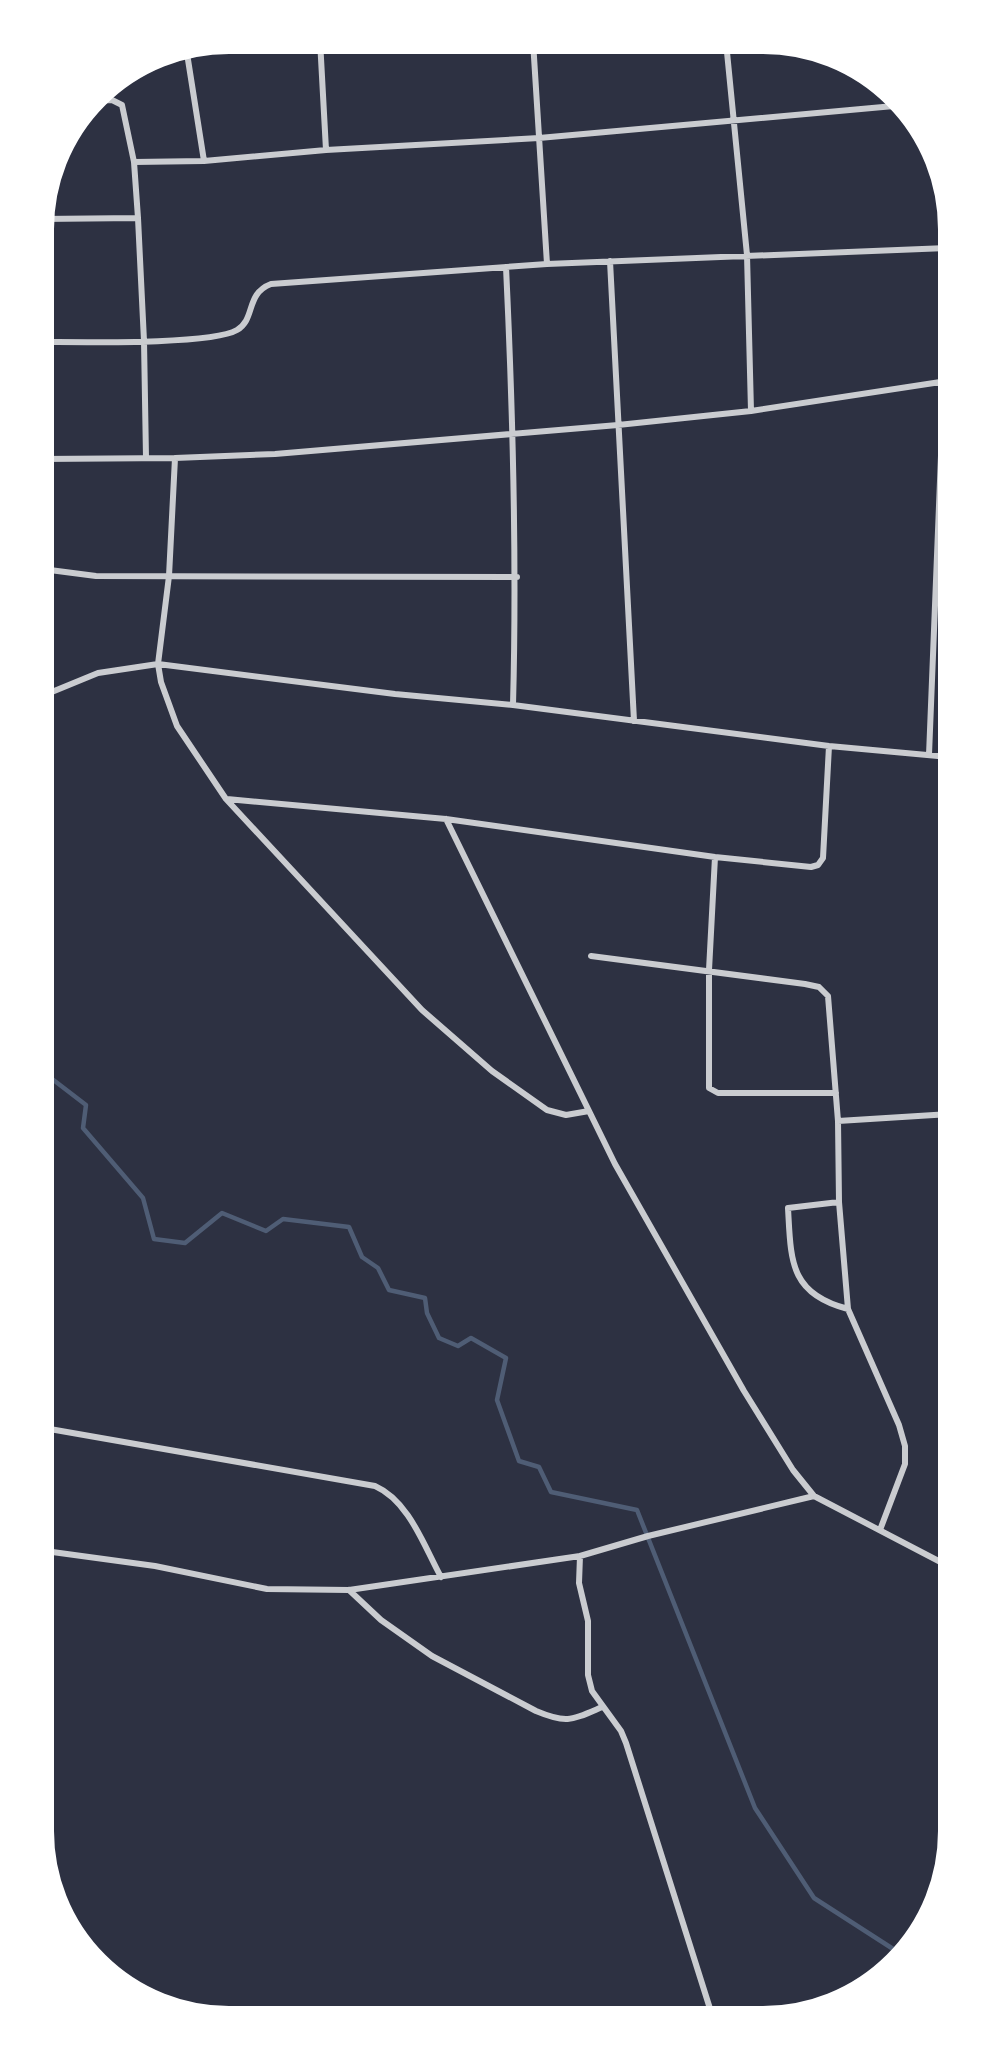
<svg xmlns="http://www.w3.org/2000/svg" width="992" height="2060" viewBox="0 0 992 2060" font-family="'Times New Roman',serif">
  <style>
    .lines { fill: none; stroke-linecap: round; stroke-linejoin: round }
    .stream { stroke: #4f5d75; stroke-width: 4.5 }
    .minor { stroke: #caccd0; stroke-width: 6 }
    .rim { fill: none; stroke: #fff; stroke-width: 8 }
  </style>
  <rect width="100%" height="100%" fill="#2d3142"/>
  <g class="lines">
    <path class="stream" d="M43 1072 86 1105 83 1128 143 1198 154 1239 185 1243 222 1213 266 1231 283 1219 349 1227 362 1257 378 1268 389 1290 425 1298 427 1313 439 1338 458 1346 471 1338 506 1358 497 1400 519 1461 539 1467 551 1492 637 1510 755 1808 814 1898 904 1956"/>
    <path class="minor" d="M320 40 326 150
      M533 41 547 264
      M726 42 747 255 751 411
      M186 47 204 161
      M92 101 112 100 122 105 134 162 138 218 144 341 146 458
      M134 162 204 161 326 150 539 138 905 105
      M41 219 138 218
      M610 261 634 721
      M506 267C513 414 517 559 513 705
      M41 342C77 342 212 345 237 330 256 319 245 294 271 284L547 264 947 248
      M175 458 169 576 158 664 161 682 177 726 226 799 422 1010 492 1071 547 1110 566 1115 589 1111
      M41 459 175 458 275 454 618 425 751 411 947 381
      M42 569 96 576 517 577
      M42 696 98 673 158 664 395 694 513 705 829 746 949 757
      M929 755 944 381
      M227 799 446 819 715 857 811 867 818 865 823 858 829 746
      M446 819 615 1164 744 1391 793 1470 814 1496 952 1568
      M715 857 709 970V1088L718 1093H836
      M591 956 805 984 819 987 828 996 838 1121 839 1202 848 1309 899 1425 905 1446V1464L880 1530
      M838 1121 950 1114
      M839 1202 788 1208C791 1260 789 1294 848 1309
      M44 1428 375 1486C409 1501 424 1546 441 1577
      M45 1551 155 1566 267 1589 349 1590 580 1556
      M349 1590 381 1620 432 1656 536 1711C567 1724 572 1720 602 1707
      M712 2015 626 1743 621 1731 592 1691 588 1675V1621L579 1583 580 1556 648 1536 814 1496"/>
  </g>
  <path d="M0 0H992V2060H0ZM229 50H763A179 179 0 0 1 942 229V1831A179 179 0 0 1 763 2010H229A179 179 0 0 1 50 1831V229A179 179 0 0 1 229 50Z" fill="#fff" fill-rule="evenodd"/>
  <path class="rim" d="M229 50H763A179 179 0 0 1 942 229V1831A179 179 0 0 1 763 2010H229A179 179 0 0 1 50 1831V229A179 179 0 0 1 229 50Z"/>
</svg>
